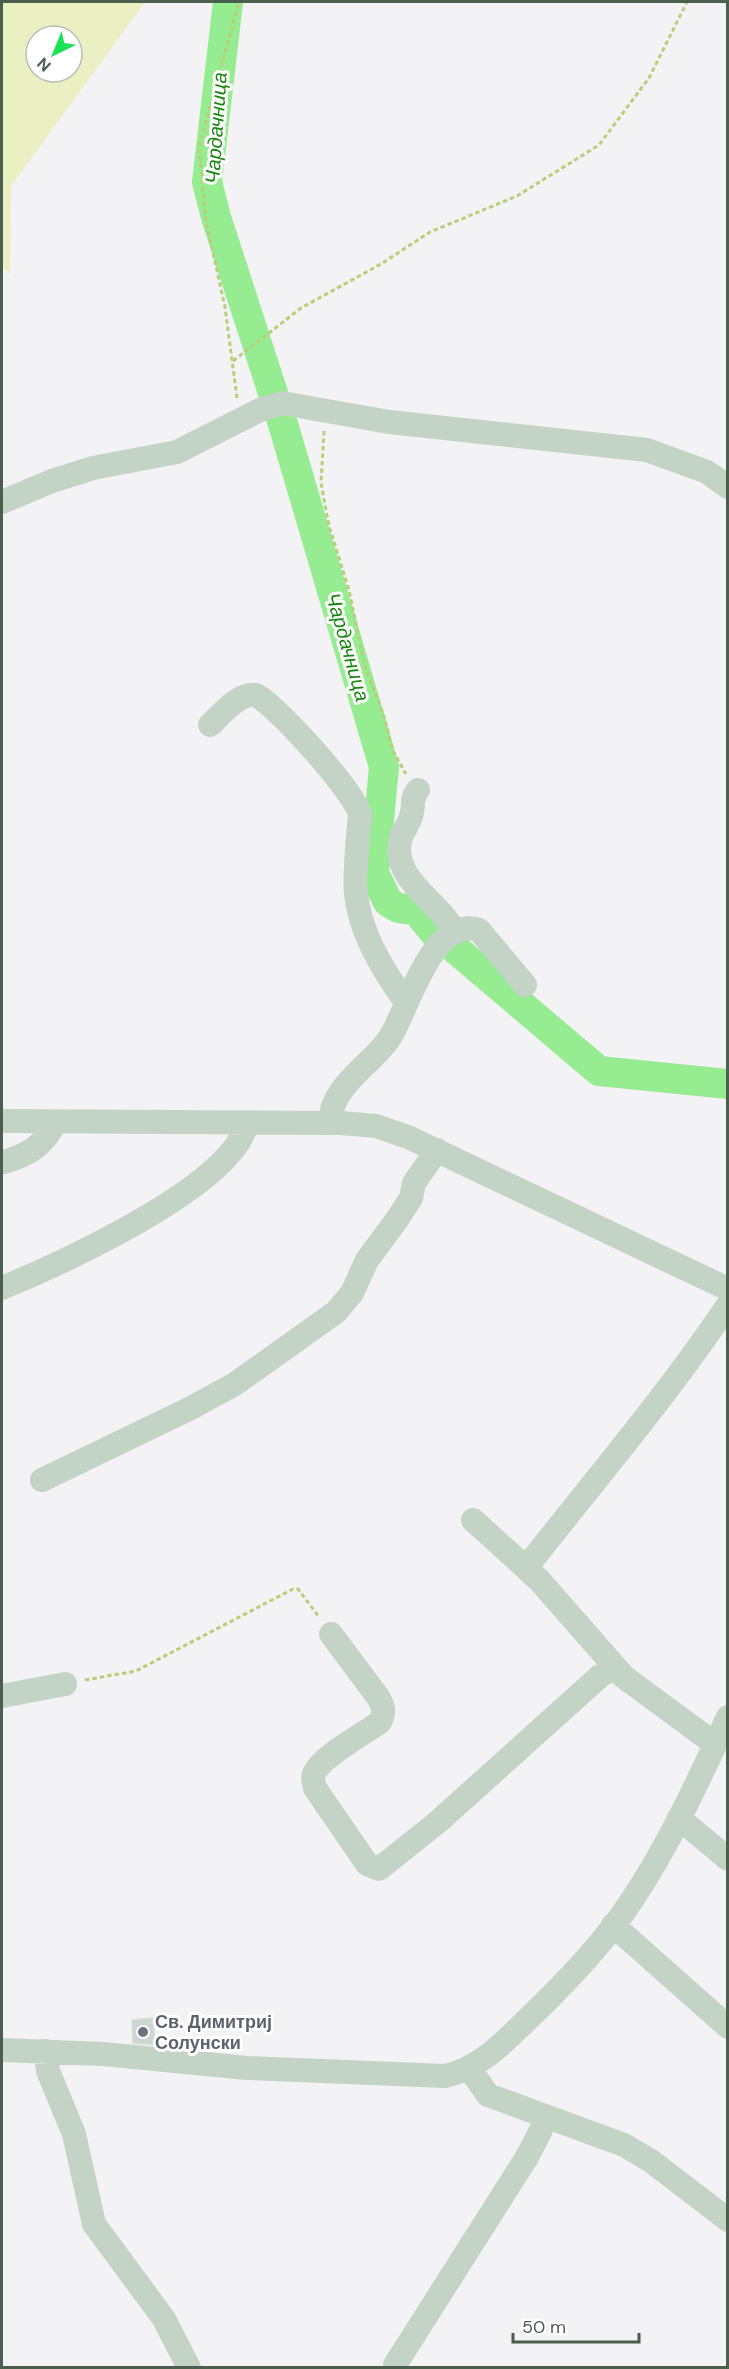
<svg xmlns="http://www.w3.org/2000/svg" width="729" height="2369" viewBox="0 0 729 2369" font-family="'DM Sans',sans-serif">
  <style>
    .green { fill: #ebf0c2; fill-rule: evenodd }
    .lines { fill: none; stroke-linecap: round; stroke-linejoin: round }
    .river { stroke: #96ec90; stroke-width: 30 }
    .building { fill: #ced6d1; stroke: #d6ddd9; stroke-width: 1.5 }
    .path { stroke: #bace7a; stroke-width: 3; stroke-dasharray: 4.5 3; stroke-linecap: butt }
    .minor { stroke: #c3d3c6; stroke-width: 24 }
    .worship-dot { fill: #6b7280; stroke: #fff; stroke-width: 2 }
    .labels { text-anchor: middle; stroke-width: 6; stroke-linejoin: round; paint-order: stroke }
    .worship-label { font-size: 18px; font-weight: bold; fill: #5b616d; stroke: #fff; text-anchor: start }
    .water-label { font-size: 20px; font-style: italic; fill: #17860f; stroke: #fff }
  </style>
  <rect width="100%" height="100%" fill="#f3f2f4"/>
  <path class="green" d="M2 2H145L11 186 10 275 2 266ZM36 36H72V72H36Z"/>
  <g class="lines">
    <path class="river" d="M228 2 207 182 216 217 283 424 384 767 374 873 388 902 398 908 416 910 438 937 453 947 599 1071 728 1084"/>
  </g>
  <path class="building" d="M153 2018 155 2045 133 2043 132 2020Z"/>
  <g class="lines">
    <path class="path" d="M233 361 301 308 381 264 430 232 517 196 599 145 649 78 687 2
      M237 398 225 307 206 221 199 147 239 2
      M324 431 321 483 329 526 349 590 365 667 383 713 393 751 406 774
      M85 1680 136 1671 293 1589H298L319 1617"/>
    <path class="minor" d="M2 502 52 481 93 468 177 452 260 410 282 403 389 422 647 450 707 472 728 487
      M210 725C222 714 238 693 256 695 276 705 356 793 360 815 358 841 354 868 356 894 360 933 383 971 406 1002
      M418 790C410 799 415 806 411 816 409 825 402 831 400 841 392 881 441 902 455 933
      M2 1121 341 1123 376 1126 408 1137 728 1289
      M330 1123C330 1087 369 1067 389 1039 408 1011 431 915 479 930L525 985
      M4 1162C28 1155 45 1145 55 1122
      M2 1288C65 1262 190 1203 232 1151 239 1143 244 1133 248 1123
      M42 1480 191 1408 235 1384 336 1312 352 1293 367 1260 396 1221 411 1198 414 1183 437 1150
      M473 1520 539 1580 624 1677 715 1744
      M526 1568C594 1481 666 1397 728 1305
      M331 1634 378 1697C384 1707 385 1712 380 1722 364 1734 321 1756 314 1774 312 1779 314 1784 315 1788L367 1864 379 1869 439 1821 600 1676 614 1667
      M2 1696 65 1684
      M679 1818 728 1859
      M613 1925 728 2027
      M2 2050 103 2054 247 2068 445 2076C481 2068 504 2042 530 2017 566 1982 605 1942 632 1900 670 1843 699 1779 728 1717
      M46 2051 48 2071 74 2134 94 2224 164 2319 189 2368
      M469 2068 488 2095 624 2145 651 2161 728 2220
      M395 2365 527 2157 541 2130 544 2117"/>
  </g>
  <circle class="worship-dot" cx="143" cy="2032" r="6"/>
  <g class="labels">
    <g class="worship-label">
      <text x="155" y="2028">Св. Димитриј<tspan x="155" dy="21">Солунски</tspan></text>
    </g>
    <g class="water-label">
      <text transform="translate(216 128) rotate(-86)" y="7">Чардачница</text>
      <text transform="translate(348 647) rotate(74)" y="7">Чардачница</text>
    </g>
  </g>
  <rect width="729" height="2369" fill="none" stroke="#4a5f4e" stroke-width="6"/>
  <g transform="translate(54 54) rotate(223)"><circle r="28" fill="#ffffff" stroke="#b7bfb8" stroke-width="1.5"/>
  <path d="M0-4.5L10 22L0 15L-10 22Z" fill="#1ce355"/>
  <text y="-9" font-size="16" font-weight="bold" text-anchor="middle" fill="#4a5f4e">N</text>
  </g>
  <path d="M513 2333v9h126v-9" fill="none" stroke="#4a5f4e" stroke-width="3"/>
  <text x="522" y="2333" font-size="18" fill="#4a5f4e" stroke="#ffffff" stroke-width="4.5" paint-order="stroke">50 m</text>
</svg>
